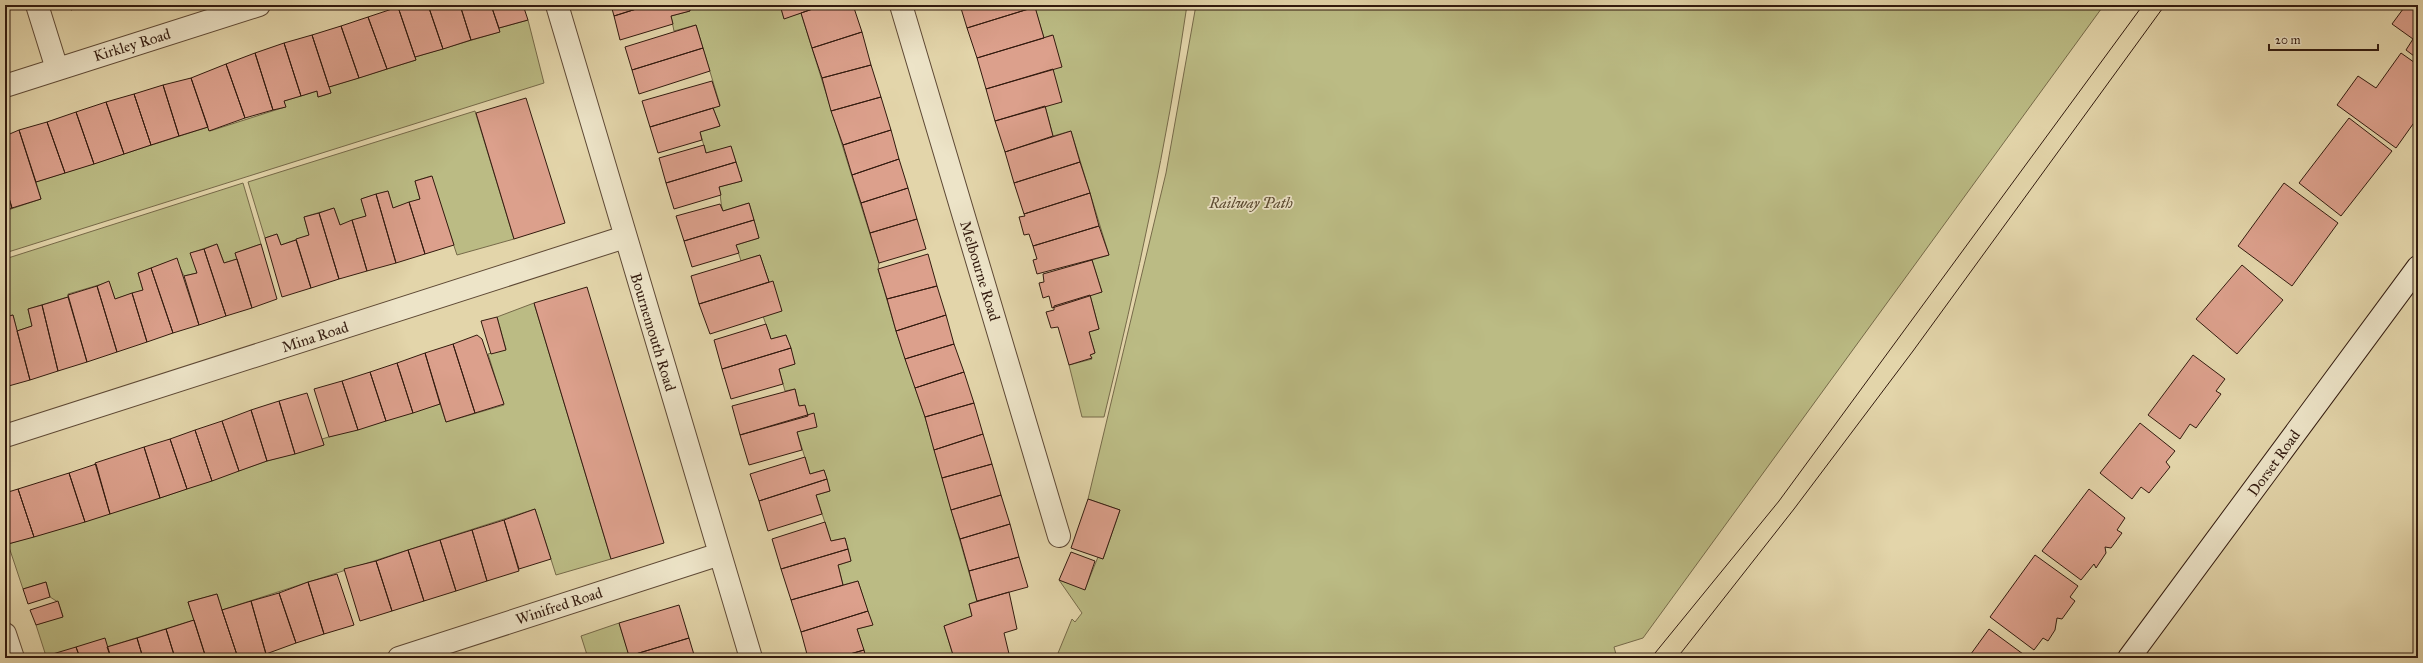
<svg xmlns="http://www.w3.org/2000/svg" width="2423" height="663" viewBox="0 0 2423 663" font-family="'IM FELL Great Primer',serif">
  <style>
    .green { fill: #bbbb84; stroke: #766a49 }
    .building { fill: #dca08c; stroke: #321a0e }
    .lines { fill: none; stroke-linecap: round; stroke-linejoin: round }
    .minor-casing { stroke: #5e4935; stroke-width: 24 }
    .secondary-casing { stroke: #321a0e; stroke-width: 24 }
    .minor { stroke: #ede4c8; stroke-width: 22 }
    .secondary { stroke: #ede4c8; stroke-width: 22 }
    .tram { stroke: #321a0e; stroke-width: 1 }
    .labels { text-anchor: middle; stroke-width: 3.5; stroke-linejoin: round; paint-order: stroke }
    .street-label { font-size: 15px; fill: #321a0e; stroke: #ede4c8 }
    .park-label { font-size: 15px; font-style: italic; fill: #5b4a31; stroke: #ede4c8 }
  </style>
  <rect width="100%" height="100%" fill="#e3d5aa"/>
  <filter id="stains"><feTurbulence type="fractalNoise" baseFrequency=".005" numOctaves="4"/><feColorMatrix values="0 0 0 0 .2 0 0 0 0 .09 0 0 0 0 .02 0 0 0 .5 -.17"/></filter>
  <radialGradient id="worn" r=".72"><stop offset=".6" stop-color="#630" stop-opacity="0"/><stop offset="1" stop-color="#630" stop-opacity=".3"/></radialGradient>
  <path class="green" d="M689 5H780L784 18 801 13 879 263 878 269 896 331 925 417 977 601 969 604 972 616 944 626 954 658H866L857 629 872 625 858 581 843 585 838 565 851 561 845 538 831 541 816 495 830 491 824 470 810 474 797 432 808 416 805 406H799L795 389 785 391 779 369 795 364 786 335 771 339 763 316 769 282 760 255 741 261 736 245 759 238 749 203 723 211C720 203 721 195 719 187L742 181 731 147 706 153 700 132 720 126 713 108 720 105 696 25 674 31 671 16 690 11Z
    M1034 5H1187C1167 144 1137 281 1104 417H1082L1069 365 1092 359 1090 355 1095 353 1089 332 1099 329 1090 295 1102 292 1092 260 1109 255 1071 131 1053 136 1045 106 1053 69 1052 35 1044 38Z
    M1196 5H2104L1643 638 1614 647 1617 658H1056L1072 619 1075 622 1082 613 1059 580 1085 589 1098 557 1103 559 1120 510 1088 499 1166 173Z
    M528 20 544 83 5 253V211L41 199 36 182 208 127 210 131 285 107 284 101 317 91 318 97 331 93 329 87 416 60 415 57 499 32V28Z
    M475 111 514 239 457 255 431 176 415 181 420 199 393 208 388 191 361 199 366 216 340 225 334 208 304 217 309 235 281 245 277 234 265 238 248 182Z
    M243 183 261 244 235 253 237 259 224 263 217 244 191 253 197 273 184 276 176 259 138 273 143 290 115 299 109 282 68 294V297L28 309 32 326 17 331 13 315 5 317V259Z
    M534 303 611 559 556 575 535 509 222 610 217 594 188 602 194 620 107 647 46 656 36 625 63 616 58 602 50 597 46 582 23 589 8 544 160 498 267 461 324 445 322 439 440 404 446 422 504 405 488 354 506 349 497 317Z
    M619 623 630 658H588L581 636Z"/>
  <path class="building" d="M70 5H86L71 10Z
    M404 5H428L443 49 415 57 398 7Z
    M428 5H460L471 40 443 49Z
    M460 5H491L500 32 471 40Z
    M491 5H523L528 20 499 28Z
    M611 5H649L614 16Z
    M649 5H689L690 11 671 16 673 24 620 40 614 16Z
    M780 5H824L784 19Z
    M824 5H853L862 32 812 48 801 13Z
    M960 5H1034L1035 7 967 28Z
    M2406 5H2410L2418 11V59L2406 50 2413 39 2392 24Z
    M398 7 416 60 387 69 368 17Z
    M1035 7 1044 38 977 58 967 28Z
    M368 17 387 69 359 78 341 26Z
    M696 25 703 48 632 70 625 47Z
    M341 26 359 78 329 87 312 35Z
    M862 32 871 65 822 78 812 48Z
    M312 35 331 93 318 97 317 91 301 96 284 43Z
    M1053 35 1062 67 986 89 977 58Z
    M284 43 301 96 284 101 286 107 273 110 255 53Z
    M703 48 710 71 639 94 632 70Z
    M255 53 273 110 245 118 226 64Z
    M2401 53 2418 65V117L2396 148 2337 105 2358 76 2376 88Z
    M226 64 245 118 209 131 191 78Z
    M871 65 881 97 831 111 822 78Z
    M1053 69 1062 102 995 121 986 89Z
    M191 78 208 127 179 136 163 85Z
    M712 81 720 106 650 127 642 101Z
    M163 85 179 136 151 145 134 94Z
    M134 94 151 145 124 154 106 102Z
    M881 97 891 130 843 145 831 111Z
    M526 98 565 223 514 239 476 113Z
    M106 102 124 154 94 164 76 112Z
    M1045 106 1053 136 1005 152 995 121Z
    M713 108 720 126 700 132 702 140 658 153 650 127Z
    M76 112 94 164 65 173 47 122Z
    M2349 118 2392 151 2341 216 2299 183Z
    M47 122 65 173 36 182 19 130Z
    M19 130 41 199 12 208 5 185V136Z
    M891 130 899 159 852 175 843 145Z
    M1071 131 1080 162 1014 183 1005 152Z
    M704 145 706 153 731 146 736 162 666 183 659 158Z
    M899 159 908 188 861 203 852 175Z
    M736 162 742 181 719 187 721 195 674 209 666 183Z
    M1080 162 1090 193 1024 214 1014 183Z
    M432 176 454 245 425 254 409 202 420 199 415 181Z
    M2284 183 2338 223 2292 286 2238 246Z
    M5 185 12 208 5 211Z
    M908 188 917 219 870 233 861 203Z
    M388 191 393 208 409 202 425 254 396 263 376 194Z
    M1090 193 1099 226 1033 246 1029 234 1024 235 1019 217 1025 216 1024 214Z
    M376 194 396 263 367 271 352 220 366 216 361 199Z
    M749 203 754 220 684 241 676 216 720 204 723 211Z
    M334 208 340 225 352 220 367 271 339 279 319 213Z
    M319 213 339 279 311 288 296 239 309 235 304 217Z
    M917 219 926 249 879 263 870 233Z
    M754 220 759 238 736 245 739 253 692 267 684 241Z
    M1099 226 1109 255 1037 274 1033 260 1037 259 1033 246Z
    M277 234 281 245 296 240 311 288 282 297 265 238Z
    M217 244 224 263 237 259 252 308 226 316 204 249Z
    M261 244 277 299 252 308 235 253Z
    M204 249 226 316 199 325 184 276 197 273 190 253Z
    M928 254 937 286 887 299 878 269Z
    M760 255 769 282 699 304 691 276Z
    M177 258 199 325 173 333 151 268Z
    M1092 260 1102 292 1052 308 1049 296 1043 298 1039 283 1044 282 1043 274Z
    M2242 265 2283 300 2237 354 2196 319Z
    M151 268 173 333 147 342 132 293 143 290 138 273Z
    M109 281 115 299 132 293 147 342 117 352 97 286Z
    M773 281 782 311 710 334 699 304Z
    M97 286 117 352 87 362 68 295Z
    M937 286 946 315 896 331 887 299Z
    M587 287 664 543 611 559 534 303Z
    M1090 295 1099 329 1089 332 1095 353 1090 355 1092 358 1069 365 1058 327 1051 328 1046 312 1054 310V306Z
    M68 297 87 362 58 371 42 305Z
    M42 305 58 371 30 380 17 331 32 326 28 309Z
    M13 315 30 380 5 387V317Z
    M946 315 954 344 905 359 896 331Z
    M497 317 506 350 491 354 481 321Z
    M766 324 771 339 786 335 791 348 722 369 714 340Z
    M477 335 482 339 504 404 475 413 453 344Z
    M453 344 475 413 446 422 425 353Z
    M954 344 964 372 915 388 905 359Z
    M791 348 795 364 779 369 783 384 731 399 722 369Z
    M425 353 440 404 413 413 397 363Z
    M2193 355 2225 379 2216 391 2221 394 2196 428 2190 424 2180 439 2148 415Z
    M397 363 413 413 386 421 370 372Z
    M370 372 386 421 358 430 342 381Z
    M964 372 974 403 925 417 915 388Z
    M342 381 358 430 329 437 314 389Z
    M795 389 799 406 805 405 808 416 740 435 732 406Z
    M307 393 324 445 295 454 279 401Z
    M279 401 295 454 267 461 251 410Z
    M974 403 983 434 934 450 925 417Z
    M251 410 267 461 239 471 222 421Z
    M814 413 817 427 797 432 802 450 749 465 740 435Z
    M222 421 239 471 212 481 195 430Z
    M2140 423 2175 451 2166 462 2170 467 2149 493 2141 487 2132 499 2100 473Z
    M195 430 212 481 187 489 170 439Z
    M983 434 992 464 942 478 934 450Z
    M170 439 187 489 160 498 144 447Z
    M144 447 160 498 110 514 95 463Z
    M805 457 810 474 824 470 827 479 759 501 750 474Z
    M96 464 110 514 85 522 69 473Z
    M992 464 1001 495 951 510 942 478Z
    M69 473 85 522 34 537 18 489Z
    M827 479 830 491 816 495 822 514 768 531 759 501Z
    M18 489 34 537 8 544 5 535V493Z
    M2089 489 2125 518 2117 530 2122 533 2111 548 2105 547 2106 553 2096 568 2094 564 2081 580 2042 551Z
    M1001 495 1010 524 960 539 951 510Z
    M1088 499 1120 510 1103 559 1071 548Z
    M535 509 551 559 519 569 504 520Z
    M504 520 519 571 487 581 472 530Z
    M825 522 831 541 845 538 848 549 781 569 772 539Z
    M1010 524 1019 557 969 571 960 539Z
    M472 530 487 581 456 591 440 540Z
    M440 540 456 591 424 601 408 550Z
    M848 549 851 561 838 565 843 585 791 600 781 569Z
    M408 550 424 601 392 611 376 561Z
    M1071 552 1095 561 1085 590 1059 580Z
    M2035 555 2078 586 2070 597 2075 601 2062 619 2057 618 2055 630 2048 641 2043 638 2034 650 1990 617Z
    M1019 557 1028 587 977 601 969 571Z
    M376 561 392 611 360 621 344 569Z
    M337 574 354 625 324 634 308 582Z
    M858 581 868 611 801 632 791 600Z
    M46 582 50 597 28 604 23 589Z
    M308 582 324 634 296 643 279 593Z
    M1009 592 1017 629 1004 633 1010 658H954L944 626 972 616 969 604Z
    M279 593 296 643 266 654 251 601Z
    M217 594 222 610 238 658H206L188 602Z
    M58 601 63 617 36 625 30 610Z
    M251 601 266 654 254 658H238L222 610Z
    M679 605 689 638 629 656 619 623Z
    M868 611 873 625 857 629 864 650 836 658H808L801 632Z
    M194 620 206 658H175L166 629Z
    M166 629 175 658H143L137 638Z
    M1989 629 2023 654 2020 658H1968Z
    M105 638 111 658H80L76 647Z
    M137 638 143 658H111L107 647Z
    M689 638 695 658H630L629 656Z
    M76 647 80 658H47L46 656Z
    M864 650 866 658H836Z"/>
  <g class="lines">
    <g class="minor-casing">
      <path id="minor" d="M37 5 57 69
        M557 5 751 658
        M901 5 1059 536
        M5 86 259 5
        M5 436 625 237
        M5 634 13 658
        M399 658 720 554"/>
    </g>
    <g class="secondary-casing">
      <path id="secondary" d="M2129 658 2418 267"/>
    </g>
    <use href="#minor" class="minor"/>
    <use href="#secondary" class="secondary"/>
    <path class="tram" d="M1651 658 1779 501 2143 5
      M1677 658 1794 509 1913 351 2165 5"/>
  </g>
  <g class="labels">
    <g class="street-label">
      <text transform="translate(132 45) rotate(-17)" y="5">Kirkley Road</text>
      <text transform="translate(980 271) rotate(73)" y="5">Melbourne Road</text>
      <text transform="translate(653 332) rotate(73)" y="5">Bournemouth Road</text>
      <text transform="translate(315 337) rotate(-18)" y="5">Mina Road</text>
      <text transform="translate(2274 463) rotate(-54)" y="5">Dorset Road</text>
      <text transform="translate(559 606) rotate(-18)" y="5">Winifred Road</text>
    </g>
    <g class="park-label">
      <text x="1251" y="208">Railway Path</text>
    </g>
  </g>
  <rect width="2423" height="663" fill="none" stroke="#e3d5aa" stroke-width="20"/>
  <rect x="6" y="6" width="2411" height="651" fill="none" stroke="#321a0e" stroke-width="2"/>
  <rect x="10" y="10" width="2403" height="643" fill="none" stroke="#321a0e"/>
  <path d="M2269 44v6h109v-6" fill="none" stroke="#321a0e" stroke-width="2"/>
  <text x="2275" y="44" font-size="12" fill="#321a0e" stroke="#ede4c8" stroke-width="3" paint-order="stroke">20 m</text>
  <rect width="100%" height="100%" filter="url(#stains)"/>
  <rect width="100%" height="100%" fill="url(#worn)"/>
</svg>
